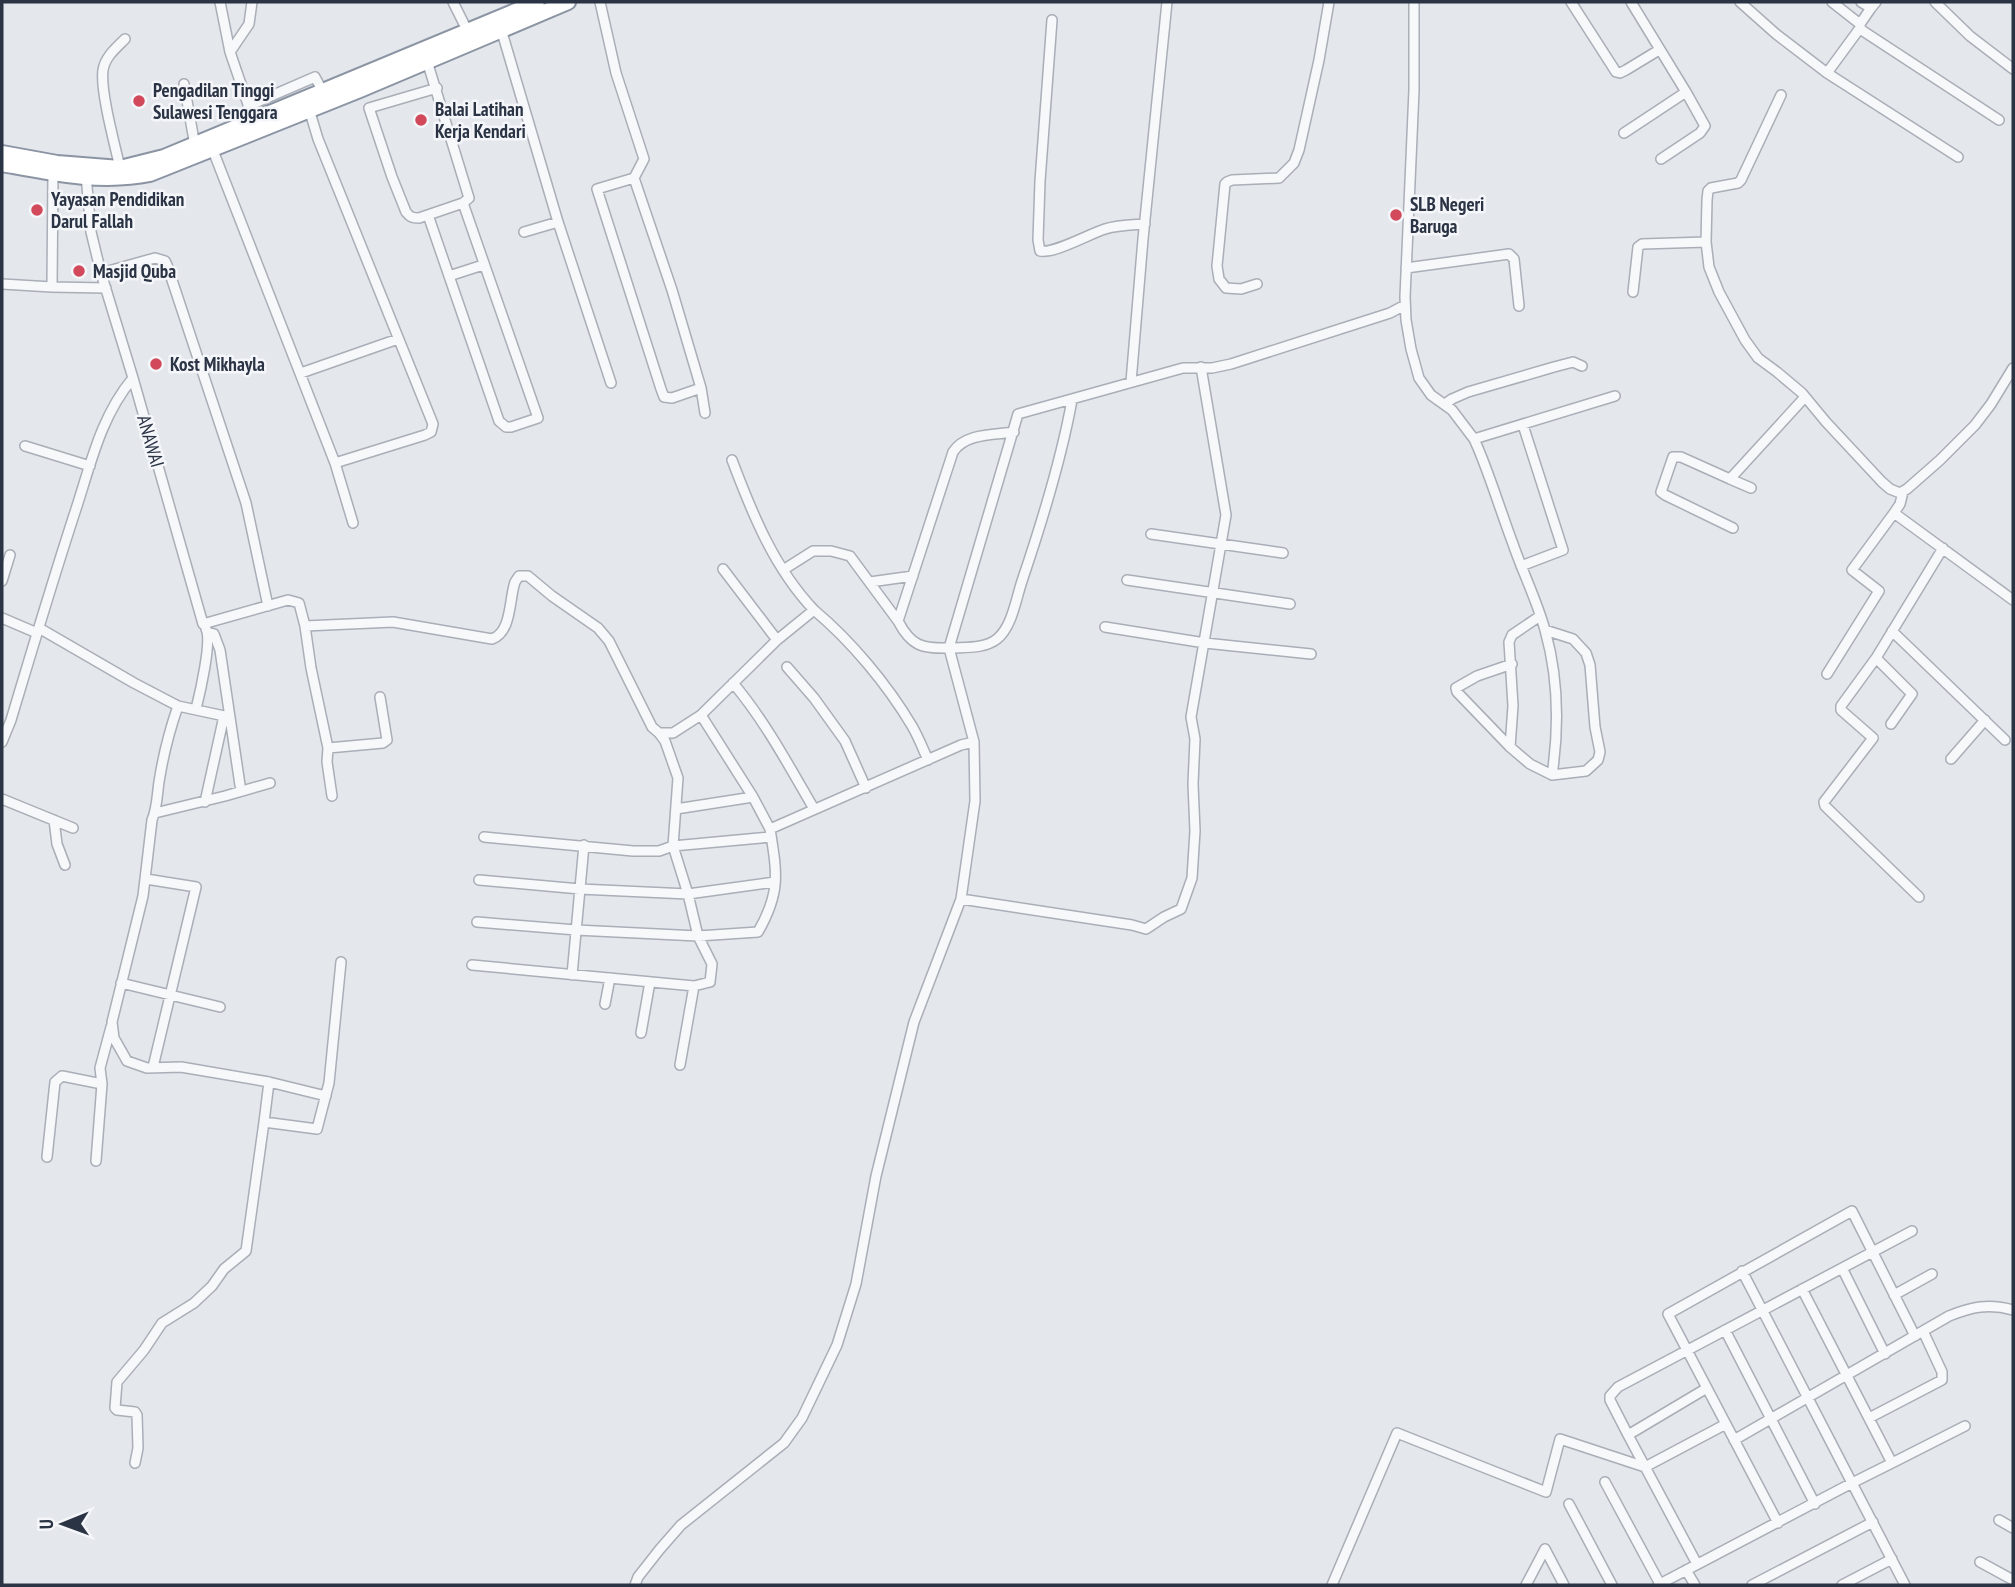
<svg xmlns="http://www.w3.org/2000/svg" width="2015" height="1587" viewBox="0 0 2015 1587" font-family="'PT Sans Narrow',sans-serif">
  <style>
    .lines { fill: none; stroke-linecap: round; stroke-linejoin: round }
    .minor-casing { stroke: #a9aeb7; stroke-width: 12 }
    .trunk-casing { stroke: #8b94a3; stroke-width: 18 }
    .minor { stroke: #f7f8fa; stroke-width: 9 }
    .trunk { stroke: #fff; stroke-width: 14 }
    .poi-dot { fill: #d1495b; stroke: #f4f6f9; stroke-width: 2.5 }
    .labels { text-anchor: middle; stroke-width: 5; stroke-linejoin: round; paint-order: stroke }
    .poi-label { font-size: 19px; font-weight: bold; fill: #2b3445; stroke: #f4f6f9; text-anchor: start }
    .street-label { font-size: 19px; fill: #2b3445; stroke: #f4f6f9 }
  </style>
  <rect width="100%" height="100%" fill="#e4e7ec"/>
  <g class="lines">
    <g class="minor-casing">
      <path id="minor" d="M220 2 230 52 249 24 252 2
        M453 2 469 34
        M600 2 616 73 644 159 634 178 597 189 661 389 664 397 672 398 701 388 672 290 634 178
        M1414 2V90L1405 297 1406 320 1411 349 1419 378 1431 395 1452 410 1474 439 1478 448C1491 479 1501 512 1513 544 1523 573 1537 601 1545 630 1558 676 1559 728 1552 775L1530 764 1510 747 1457 692 1456 688 1477 676 1512 664
        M1571 2 1616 72 1620 73 1626 70 1659 50
        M1631 2 1686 92 1705 126 1700 133 1661 159
        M1740 2 1776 34 1827 73
        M1832 2 1860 24
        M1861 2 1871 8 1876 2
        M1935 2 1970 36 2013 69
        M1871 8 1860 24V28L1863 31 1999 120
        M1052 20 1040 181 1038 240 1040 251C1054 254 1089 234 1105 229 1118 225 1132 225 1145 224
        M1860 28 1827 73 1958 157
        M501 29 558 222 611 383
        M230 52 253 119
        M427 61 469 198 463 203 419 218C412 218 410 217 406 212L392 177 369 108 437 88
        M184 84 195 146
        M1781 95 1741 180 1738 183 1711 188 1708 191 1707 200 1706 242 1709 267 1719 292 1745 340 1758 358 1777 372 1802 393 1826 422 1882 482 1890 489 1900 493 1907 489 1940 460 1975 425 1991 404 2013 368
        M248 106 315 77 323 92
        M309 109 318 139 433 424 431 432 425 435 335 463
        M1624 133 1686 92
        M212 148 335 463 353 523
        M120 168C115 145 100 91 103 70 105 57 116 48 125 39
        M86 175 91 232 101 273 133 378 203 624 288 600 299 603 305 626 393 622 492 639C512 632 509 599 515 582L519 576H528L552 596 598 628 609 641 652 727 659 733H673L701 715 777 640 814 610C774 568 752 513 732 460
        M428 215 499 421 506 427H511L538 418 463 203
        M524 232 558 222
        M1406 268 1509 254 1514 259 1519 306
        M101 273 155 258 165 261 167 265 246 503 268 606
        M449 276 483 265
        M2 284 52 287 53 173
        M1257 284 1241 289 1226 288 1219 279 1217 266 1225 184 1227 182 1232 180 1279 178 1294 163 1299 150 1319 60 1329 2
        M52 287 106 288
        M1633 292 1638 247 1642 244 1706 242
        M301 373 398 339
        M1131 382 1143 239 1167 2
        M701 388 705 413
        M1445 404 1452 399 1468 392 1554 367 1573 362 1582 366
        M1014 432C994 435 965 433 953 452L898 621C911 646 922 649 950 648 966 647 984 649 997 639 1012 627 1016 599 1022 581 1042 522 1061 461 1072 400
        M1474 439 1615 396
        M25 446 90 466
        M1730 479 1751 488
        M1894 513 2013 600
        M1733 528 1665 495 1661 492 1673 457H1681L1730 479 1805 397
        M1151 534 1283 553
        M1521 566 1563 550 1523 425
        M723 569 777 640
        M783 570 813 551H831L850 556 898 621
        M1127 580 1290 604
        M2 581 10 555
        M870 582 913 576
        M814 610C851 641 887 684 912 726 918 736 923 749 928 760
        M2 618 37 633
        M305 626 311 668 328 748 327 762 332 796
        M1105 627 1205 643 1311 654
        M39 628 134 683 178 706C170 729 164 752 160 776 157 790 158 806 152 820L143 896 112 1022 114 1038 127 1061 147 1068 181 1067 269 1082 326 1096
        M1545 630 1573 639 1586 653 1590 665 1595 727 1600 752 1598 760 1586 771 1552 775
        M1892 631 2005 740
        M209 633 214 634 220 650 240 785
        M1876 658 1841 706V710L1873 738 1824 802 1825 806 1919 897
        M787 667 814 698 845 741 866 788
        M1827 674 1879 591 1852 570 1894 513 1900 504 1903 492
        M733 683C765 721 789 766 814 809
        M178 706 229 717
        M196 709C200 693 212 641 206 629
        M1891 724 1912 694 1876 658 1943 548
        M2 742 11 720C32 650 53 579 76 509 91 463 101 416 133 378
        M974 742 949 648 1018 414 1183 368H1212L1231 364 1390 313 1405 305
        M1510 747 1513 706 1509 642 1512 635 1540 616
        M328 748 383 743 387 740 380 697
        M1951 759 1985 720
        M2 799 73 828
        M205 802 224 716
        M676 809 753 797
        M155 813 225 796 270 783
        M54 820 57 844 65 865
        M484 837 633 851H659L673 846 771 837
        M146 879 196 887 153 1067
        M479 880 580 889 688 894 775 882
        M961 899 1132 925 1146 929 1164 917 1181 909 1192 878 1195 831 1193 784 1195 739 1191 717 1226 515 1201 367
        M477 922 576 930 698 936 758 932C781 892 777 873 770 829
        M472 965 694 986 710 982 712 964 698 936 688 894 673 846 678 778 665 741 659 733
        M572 975 584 845
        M121 983 220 1007
        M605 1004 610 978
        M641 1033 650 982
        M680 1065 694 986
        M264 1122 269 1082
        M47 1157 55 1082 62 1076 102 1084
        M96 1161 102 1084 100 1068 111 1027
        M1842 1268 1885 1354
        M1742 1271 1852 1483 1892 1463 1802 1289
        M1894 1295 1932 1274
        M1725 1330 1815 1504
        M1869 1418 1942 1380V1372L1923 1331
        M1628 1435 1610 1400V1396L1618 1387 1912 1231
        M1734 1440 1949 1316C1971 1307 1989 1303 2013 1310
        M135 1463 138 1448 137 1415 135 1412 117 1410 115 1408 117 1382 144 1350 162 1323 194 1303 212 1286 224 1269 246 1251 264 1122 317 1129 329 1083 341 962
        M1892 1463 1965 1426
        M1605 1482 1660 1584
        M1569 1504 1612 1585
        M1999 1520 2013 1528
        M1778 1523 1668 1314 1852 1211 1915 1336
        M1545 1549 1564 1585
        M1980 1562 2013 1580
        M1697 1564 1628 1435 1707 1388
        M1686 1570 1695 1585
        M635 1585 638 1577 660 1549 681 1525 784 1443 802 1418 837 1345 856 1284 876 1176 914 1022 961 899 975 801 974 742 961 745 770 829 753 797 701 715
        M1332 1585 1397 1433 1546 1492 1560 1439 1645 1467 1726 1424
        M1526 1585 1545 1549
        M1658 1585 1852 1483 1905 1585
        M1752 1585 1873 1522
        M1842 1585 1892 1559"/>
    </g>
    <g class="trunk-casing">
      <path id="trunk" d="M2 153 57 163 120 168 164 157 537 2
        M2 164C51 173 101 184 150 174L360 90 568 2"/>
    </g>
    <use href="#minor" class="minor"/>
    <use href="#trunk" class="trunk"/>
  </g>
  <g class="poi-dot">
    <circle cx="139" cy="101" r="7"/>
    <circle cx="421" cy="120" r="7"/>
    <circle cx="37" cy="210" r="7"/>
    <circle cx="1396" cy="215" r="7"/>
    <circle cx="79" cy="271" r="7"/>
    <circle cx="156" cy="364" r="7"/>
  </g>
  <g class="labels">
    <g class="poi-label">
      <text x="153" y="97">Pengadilan Tinggi<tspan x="153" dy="22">Sulawesi Tenggara</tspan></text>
      <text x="435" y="116">Balai Latihan<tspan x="435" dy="22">Kerja Kendari</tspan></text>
      <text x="51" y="206">Yayasan Pendidikan<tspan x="51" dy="22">Darul Fallah</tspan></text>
      <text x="1410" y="211">SLB Negeri<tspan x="1410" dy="22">Baruga</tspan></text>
      <text x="93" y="278">Masjid Quba</text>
      <text x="170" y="371">Kost Mikhayla</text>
    </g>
    <g class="street-label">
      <text transform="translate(151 441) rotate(74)" y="7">ANAWAI</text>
    </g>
  </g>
  <rect width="2015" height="1587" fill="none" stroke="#2b3445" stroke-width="7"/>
  <g transform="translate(63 1524) rotate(269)" stroke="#f4f6f9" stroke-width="5" paint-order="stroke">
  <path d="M0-5L12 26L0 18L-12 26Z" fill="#2b3445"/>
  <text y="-10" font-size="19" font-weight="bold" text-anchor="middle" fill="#2b3445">U</text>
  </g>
</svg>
